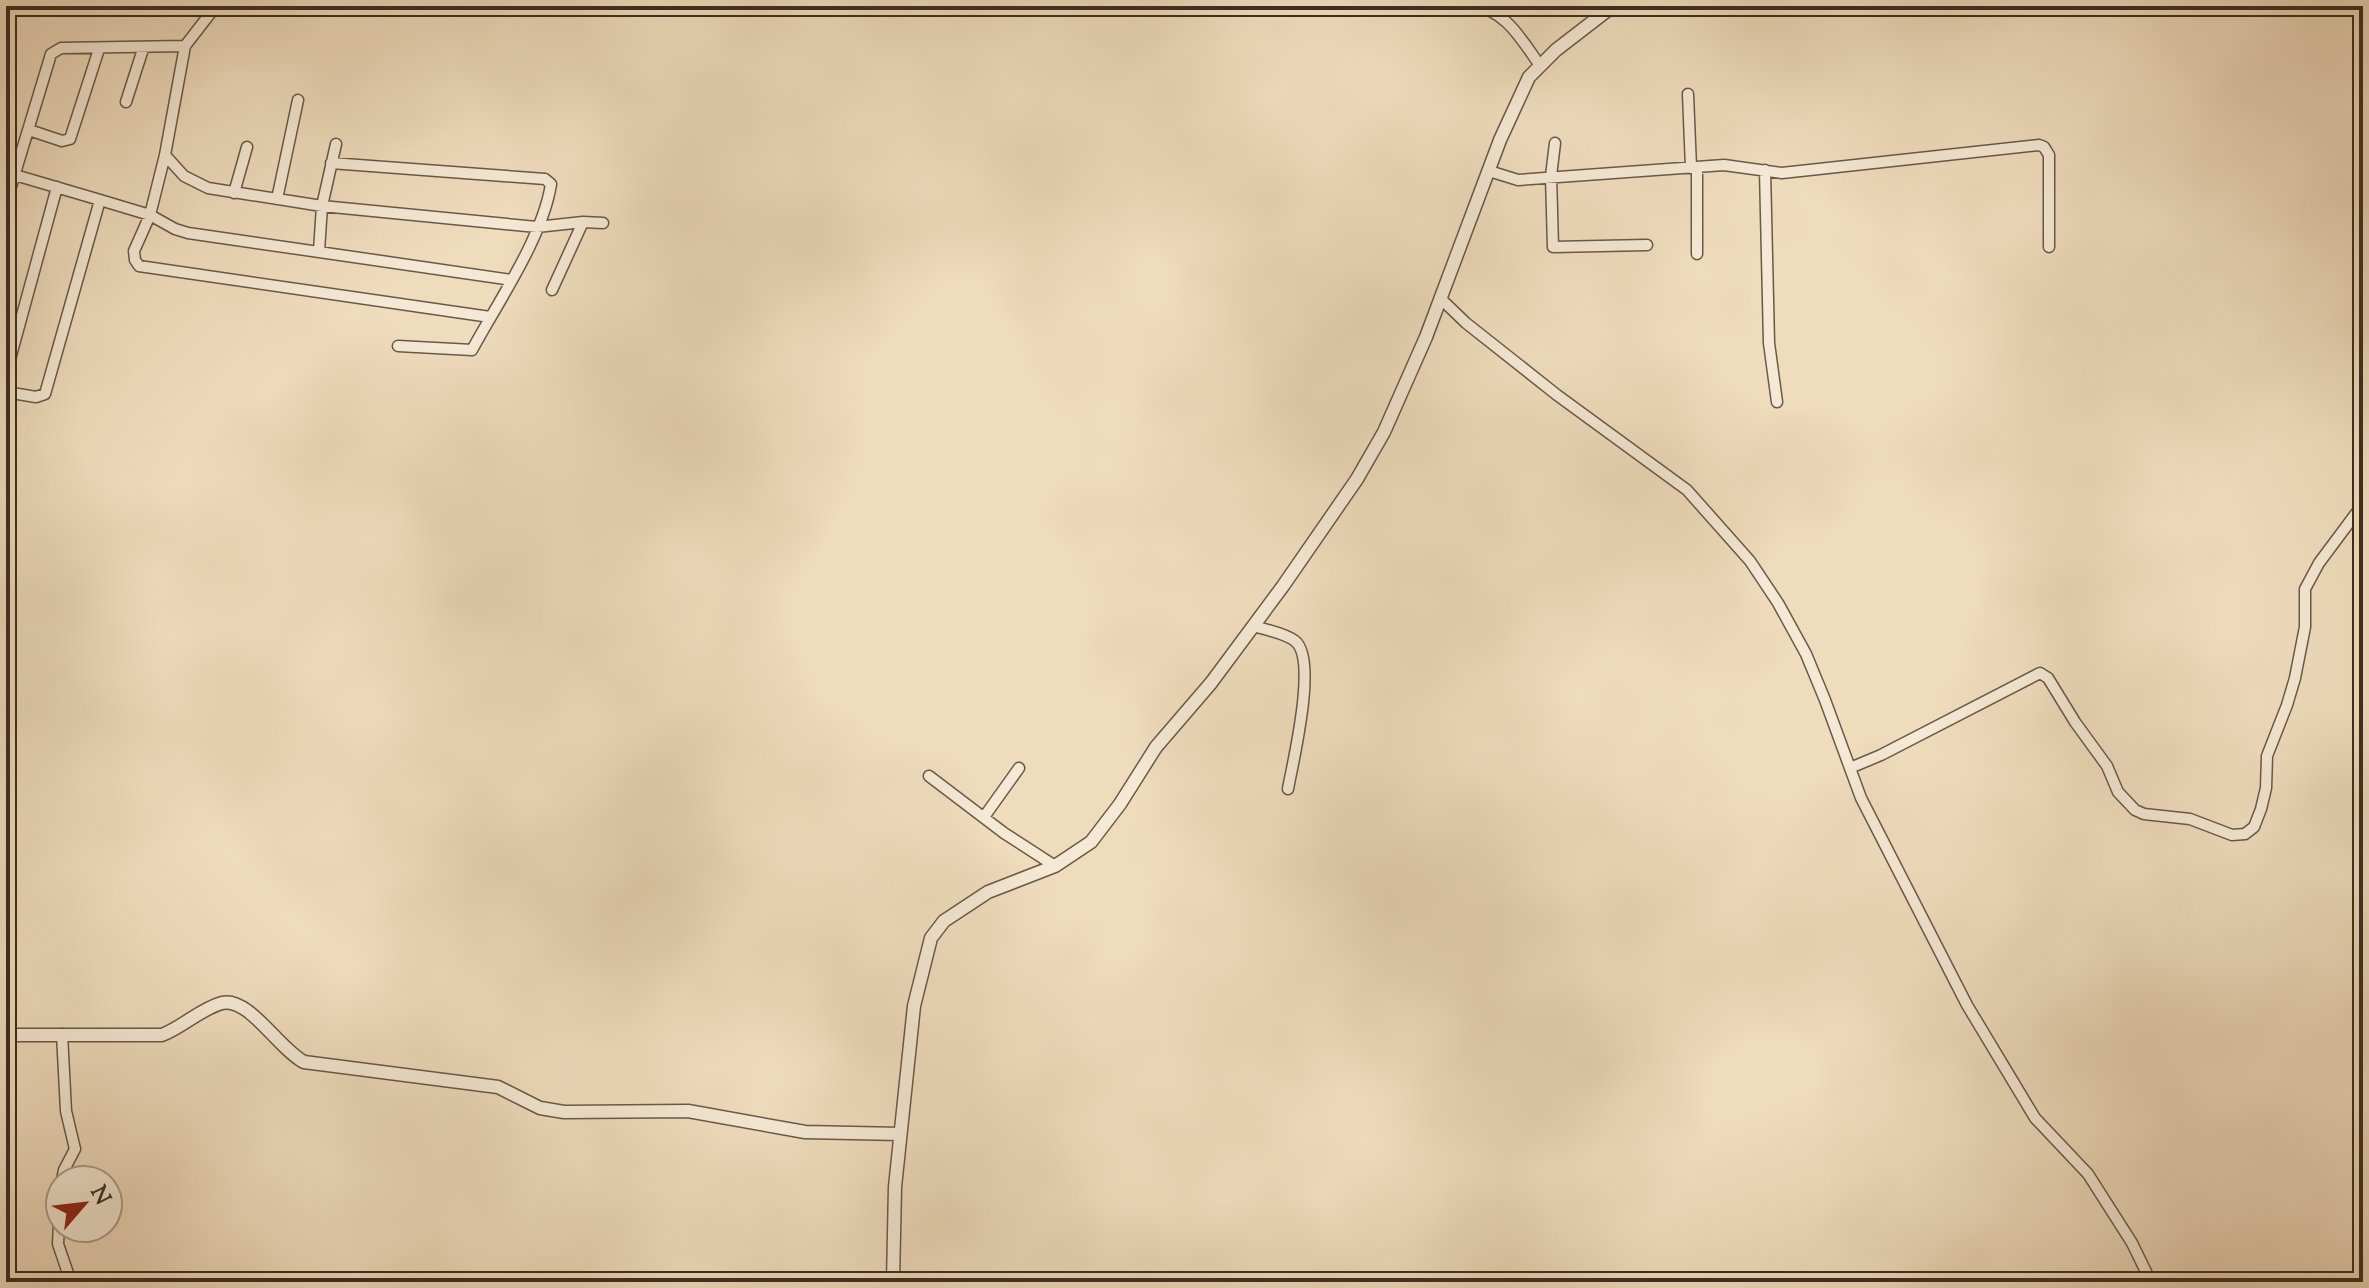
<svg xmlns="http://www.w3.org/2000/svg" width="2369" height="1288" viewBox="0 0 2369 1288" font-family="'Sorts Mill Goudy',serif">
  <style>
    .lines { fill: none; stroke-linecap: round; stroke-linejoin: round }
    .minor-casing { stroke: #695948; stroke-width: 13 }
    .tertiary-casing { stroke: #695948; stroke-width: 15 }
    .minor { stroke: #f5e8d4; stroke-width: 10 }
    .tertiary { stroke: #f5e8d4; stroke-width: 12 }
  </style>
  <rect width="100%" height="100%" fill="#efdcbd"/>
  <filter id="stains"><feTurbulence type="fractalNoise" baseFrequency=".0025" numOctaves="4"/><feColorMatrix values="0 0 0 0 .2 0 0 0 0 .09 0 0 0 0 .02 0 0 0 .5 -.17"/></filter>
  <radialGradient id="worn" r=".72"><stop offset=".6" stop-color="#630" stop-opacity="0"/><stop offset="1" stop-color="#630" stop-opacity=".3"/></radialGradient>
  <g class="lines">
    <g class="minor-casing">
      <path id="minor" d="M216 6 185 46 165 155 184 176 208 188 322 206 537 227 583 222 603 223
        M1472 6C1505 9 1521 39 1539 64
        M1439 7 1464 6
        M1688 94 1691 168
        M126 102 143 49
        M29 130 62 141 70 139 99 49
        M1555 143 1551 176 1553 247 1647 245
        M165 155 150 215 134 251 135 260 139 266 490 317
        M331 163 545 179 551 184C543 237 498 302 472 350L398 346
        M1697 167V254
        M1765 170 1769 343 1777 402
        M1489 171 1518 180 1724 165 1782 173 2039 145 2044 147 2049 155V247
        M234 193 247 147
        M277 199 298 100
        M100 200 150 215 175 229 188 233 512 280
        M6 203 51 54 61 48 185 46
        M319 251 322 206 336 144
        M552 290 583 222
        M1441 299 1466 323 1557 395 1687 490 1750 561 1778 603 1806 654 1825 700 1861 798 1967 1005 2035 1118 2088 1174 2132 1243 2151 1282
        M6 374 57 187
        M6 392 36 397 45 394 100 200 15 175
        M1254 626C1266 630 1285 633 1295 641 1318 659 1293 761 1288 789
        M1850 768 1881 755 2040 673 2048 678 2075 722 2107 766 2118 792 2135 810 2144 814 2190 819 2232 835 2245 834 2254 827 2261 809 2266 788 2267 756 2287 705 2295 678 2305 627V589L2319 563 2363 504
        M929 776 1004 833 1055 866
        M984 817 1019 768
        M62 1034 66 1111 75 1149 64 1170 62 1180
        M60 1204 58 1244 71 1282"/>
    </g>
    <g class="tertiary-casing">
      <path id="tertiary" d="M6 1035H162C183 1027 200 1009 222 1003 248 996 279 1049 304 1062L498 1087 540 1108 564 1112 688 1111 805 1132 900 1134
        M893 1282 895 1187 914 1006 931 938 944 921 988 892 1055 866 1091 842 1120 804 1156 747 1211 683 1283 586 1357 479 1384 432 1426 337 1500 140 1529 77 1556 50 1613 6"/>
    </g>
    <use href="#minor" class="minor"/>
    <use href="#tertiary" class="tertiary"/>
  </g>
  <rect width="2369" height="1288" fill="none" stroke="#efdcbd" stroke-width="32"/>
  <rect x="8" y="8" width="2353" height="1272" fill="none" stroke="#3c2d21" stroke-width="4"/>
  <rect x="16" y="16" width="2337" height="1256" fill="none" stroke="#3c2d21" stroke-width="2"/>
  <g transform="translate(84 1204) rotate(62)"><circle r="38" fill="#f5e8d4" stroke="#ab9d8c" stroke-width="2"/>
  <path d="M0-6L14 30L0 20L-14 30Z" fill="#8f2418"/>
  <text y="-12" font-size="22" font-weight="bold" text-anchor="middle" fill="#3c2d21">N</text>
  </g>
  <rect width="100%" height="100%" filter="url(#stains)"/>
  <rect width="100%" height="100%" fill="url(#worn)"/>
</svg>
